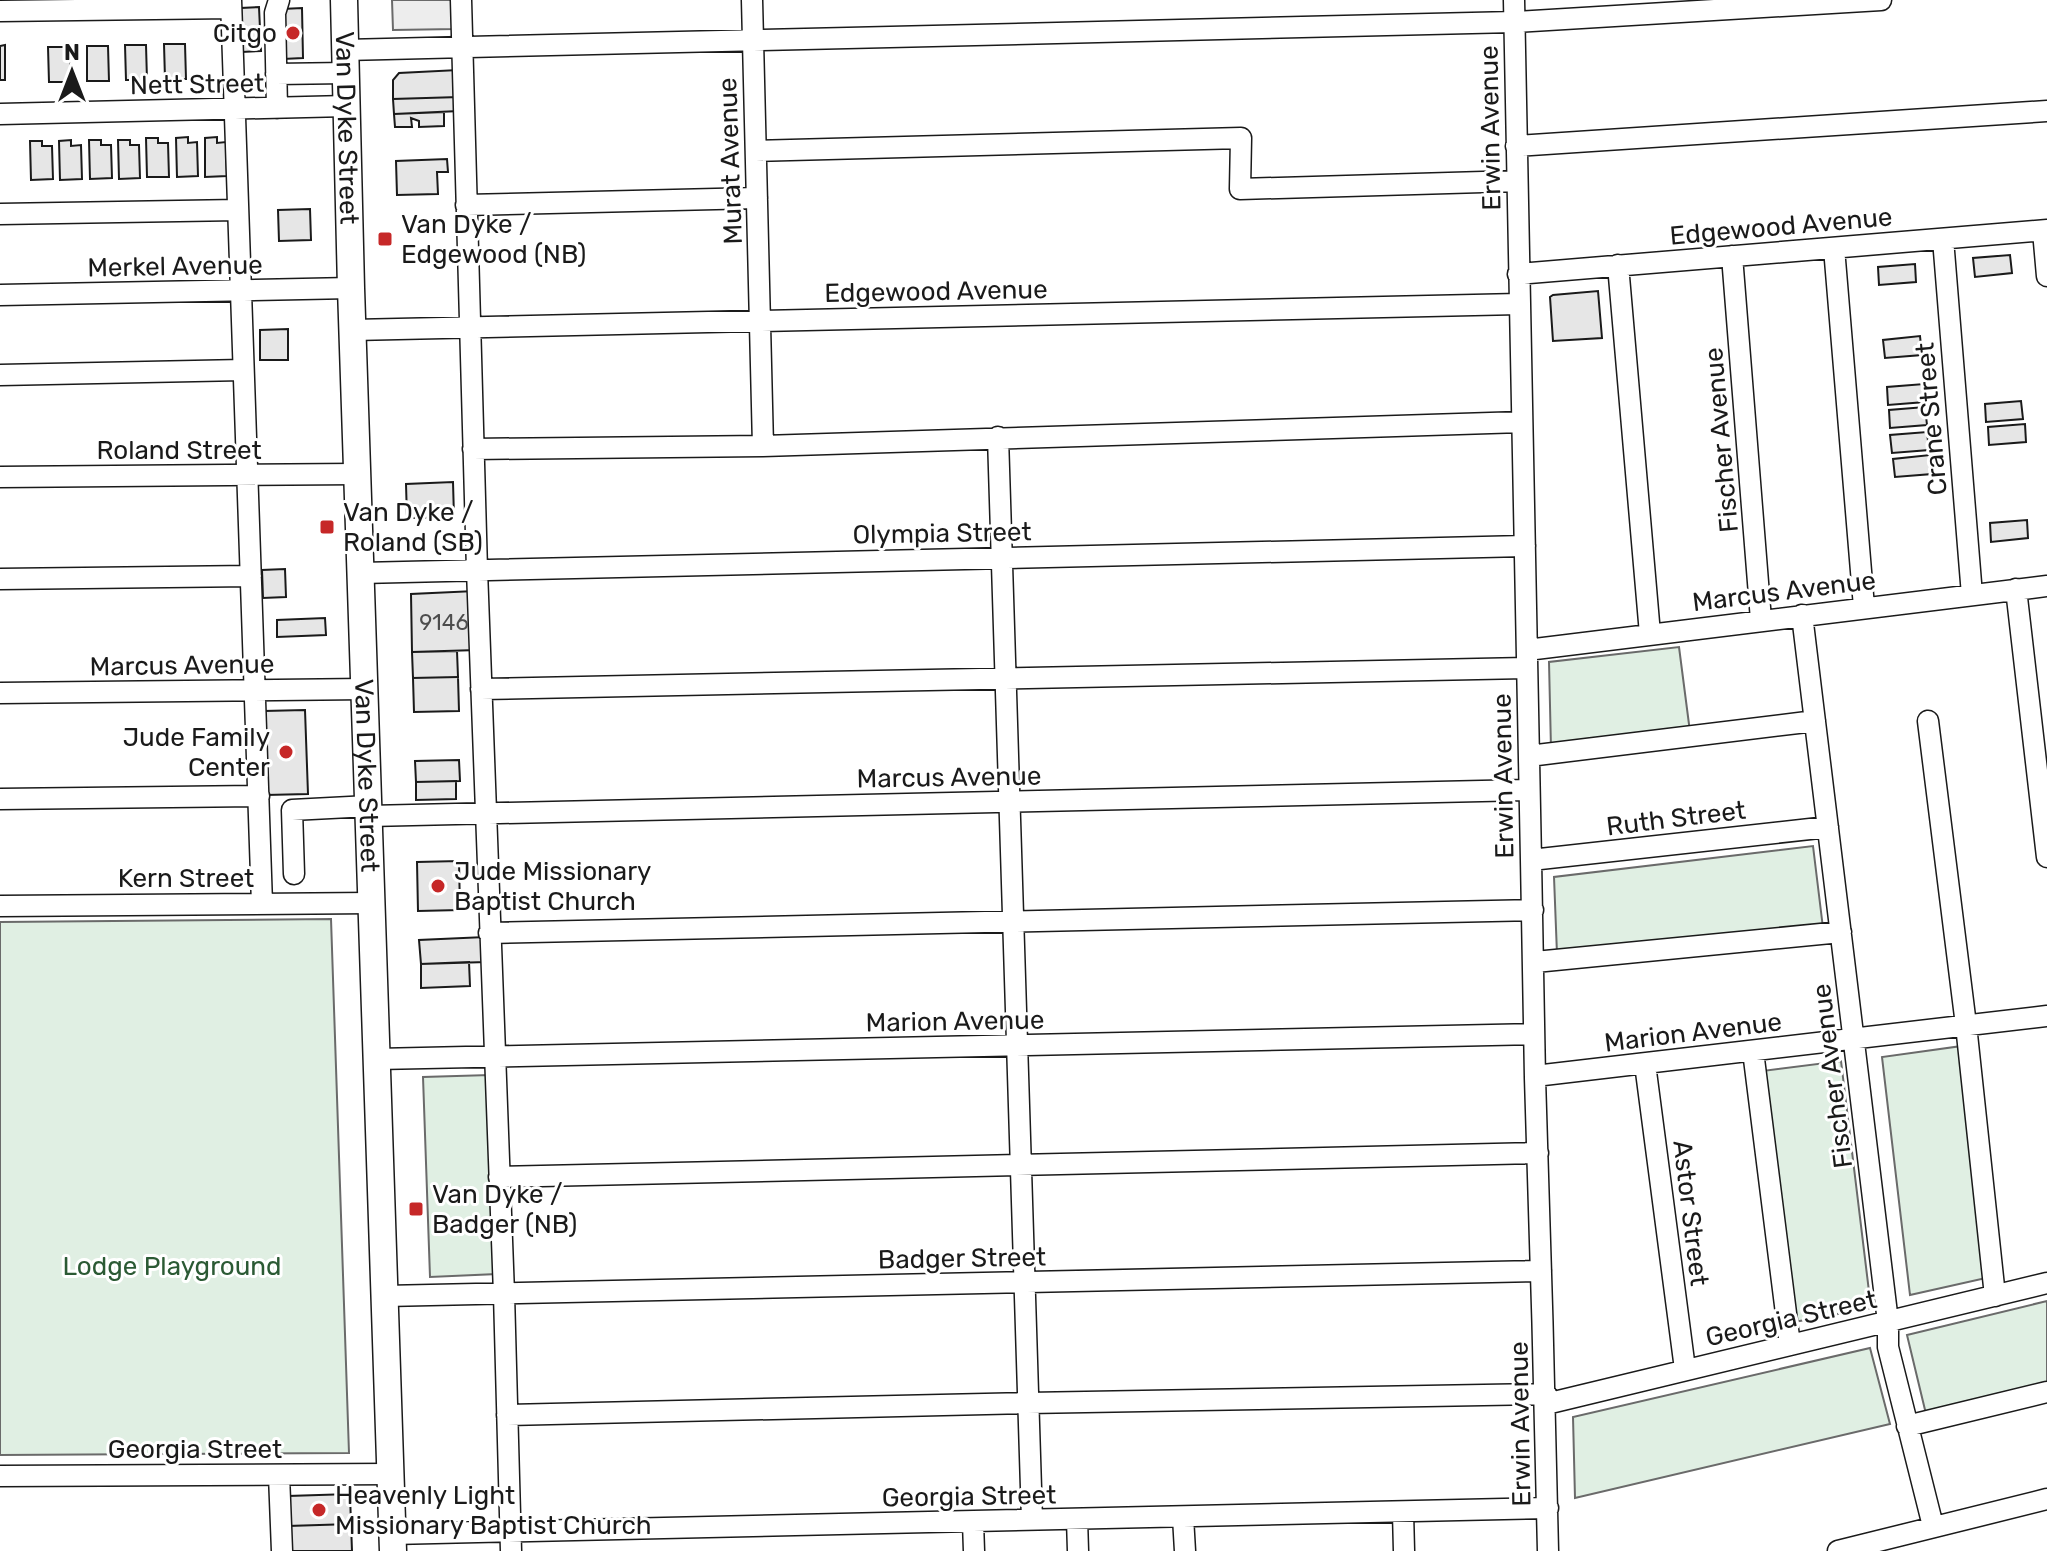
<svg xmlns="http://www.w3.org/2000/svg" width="2047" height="1551" viewBox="0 0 2047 1551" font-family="Rubik,sans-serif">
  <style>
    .green { fill: #e0efe3; stroke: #6a6a6a; stroke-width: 2 }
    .parking { fill: #ededed; stroke: #6a6a6a; stroke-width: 2 }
    .building { fill: #e6e6e6; stroke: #1a1a1a; stroke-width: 2 }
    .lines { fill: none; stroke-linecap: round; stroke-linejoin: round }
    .minor-casing { stroke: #1a1a1a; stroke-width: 23 }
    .major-casing { stroke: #1a1a1a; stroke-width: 29 }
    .minor { stroke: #fff; stroke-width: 20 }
    .major { stroke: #fff; stroke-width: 26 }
    .poi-dot { fill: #c62828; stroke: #fff; stroke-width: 3 }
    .labels { text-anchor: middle; stroke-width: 6; stroke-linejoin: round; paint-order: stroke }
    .number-label { font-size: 22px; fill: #4d4d4d }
    .poi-label { font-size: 26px; fill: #1a1a1a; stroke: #fff; text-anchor: start }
    .street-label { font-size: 26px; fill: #1a1a1a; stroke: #fff }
    .park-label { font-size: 26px; fill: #2b5a34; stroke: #fff }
  </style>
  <rect width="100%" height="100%" fill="#fff"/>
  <path class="green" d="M1679 647 1690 732 1551 749 1549 662Z
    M1813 846 1823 928 1557 954 1554 877Z
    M331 919 349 1453 0 1455V922Z
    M1962 1046 1986 1278 1910 1295 1882 1057Z
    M1841 1061 1871 1308 1794 1322 1762 1071Z
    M490 1075 497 1274 430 1277 423 1077Z
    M2047 1301V1385L1926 1414 1907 1335Z
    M1870 1348 1890 1424 1575 1498 1573 1417Z"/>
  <path class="parking" d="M392 0H456V29L393 30Z"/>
  <path class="building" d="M259 7 261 51 242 52 241 8Z
    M302 8 303 58 283 59 282 9Z
    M164 44H185L186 79H165Z
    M5 45V80H0V46Z
    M125 45H146L147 80H126Z
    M87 46H108L109 81H87Z
    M48 47H70L71 82H49Z
    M458 70 459 97 393 99V80L399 73Z
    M459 97V111L394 114 393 99Z
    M444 112V126L419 127V121L411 118 412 127H395L394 114Z
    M188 137V143L197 142 198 176 177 177 176 138Z
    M217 137V143L226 142 227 176 205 177V138Z
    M146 138H158V143H168L169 177H147Z
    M71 140V146L81 145 82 179 60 180 59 141Z
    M89 140H101V145H111L112 178 90 179Z
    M118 140H130V145H139L140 178 119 179Z
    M30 141H42V146H52L53 179 31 180Z
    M447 159 448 172H437L438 194 397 195 396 161Z
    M310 209 311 240 279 241 278 210Z
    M2010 255 2012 273 1975 277 1973 258Z
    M1915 264 1916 282 1879 285 1878 267Z
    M1598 291 1602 338 1553 341 1550 297 1553 295Z
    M288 329V360H260V330Z
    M1920 336 1922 355 1885 358 1883 340Z
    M1924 384 1925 402 1888 405 1887 387Z
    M2021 401 2023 419 1986 422 1985 404Z
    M1925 407 1927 425 1890 428 1889 410Z
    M2025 424 2026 442 1989 445 1988 427Z
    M1927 432 1929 450 1892 453 1890 435Z
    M1930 455 1932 474 1895 477 1893 459Z
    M453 482 454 517 407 518 406 484Z
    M2027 520 2028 538 1991 542 1990 523Z
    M285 569 286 597 263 598 262 570Z
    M475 591 477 650 412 652 411 594Z
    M325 618 326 635 277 637V620Z
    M457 651 458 677 413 678 412 652Z
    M458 677 459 711 414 712 413 678Z
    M305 710 308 794 266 795 264 711Z
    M459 760 460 781 416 782 415 761Z
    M456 781V799L416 800V782Z
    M459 861 460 910 418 911 417 862Z
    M485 937 486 962 421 964 419 940Z
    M469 962 470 986 421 988V964Z
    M350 1494 351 1524 288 1526V1496Z
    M351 1524 352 1551H289L288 1526Z"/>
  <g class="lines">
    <g class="minor-casing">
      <path id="minor" d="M231 0 262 904
        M461 0 477 570 504 1294 511 1551
        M752 0 763 446
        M1514 0 1531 860C1533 933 1533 1006 1535 1078 1540 1236 1545 1393 1548 1551
        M0 11 231 8
        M345 50 1514 22 1881 0
        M276 74 346 73
        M277 108 275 13 279 0
        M0 114 347 106
        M1516 146 2047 111
        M756 151 1241 138 1240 189 1517 181
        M466 205 757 198
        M0 214 238 210
        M2043 231 2047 276
        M1943 239 1972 595
        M1834 248 1864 607
        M1732 256 1761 620
        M1618 265 1650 634
        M1518 274 2047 230
        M0 295 351 288
        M353 330 1519 304
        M0 375 243 370
        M998 437 1032 1520
        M473 449 763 446 1522 422
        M0 477 358 474
        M361 573 1525 546
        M0 579 251 576
        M2016 589 2047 857
        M1802 615 1888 1322V1347L1933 1526
        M1527 650 2047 586
        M481 689 1527 668
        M0 693 365 689
        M1928 721 1966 1025 1995 1296
        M1529 756 1815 721
        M0 799 259 796
        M369 816 1529 790
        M1531 860 1828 827
        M294 874 292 810 369 806
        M0 906 372 903
        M489 933 1533 910
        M1535 962 1841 932
        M1753 1051 1790 1345
        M377 1059 1534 1034
        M1645 1064 1685 1369
        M1535 1076 2047 1016
        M499 1177 1538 1153
        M385 1296 1541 1271
        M1546 1404 2047 1283
        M507 1415 1028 1403 1546 1394
        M1907 1426 2047 1392
        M279 1475 282 1551
        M0 1476 390 1474
        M1403 1512 1404 1551
        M1183 1517 1185 1551
        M1077 1519 1078 1551
        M973 1522 974 1551
        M392 1534 1548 1508
        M1838 1551 2047 1499"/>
    </g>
    <g class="major-casing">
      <g id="major">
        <path id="s1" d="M344 0 351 288 393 1551"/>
      </g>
    </g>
    <use href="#minor" class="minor"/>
    <use href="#major" class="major"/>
  </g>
  <g class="poi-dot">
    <circle cx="293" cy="33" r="8"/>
    <rect x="377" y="231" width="16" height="16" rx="4"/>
    <rect x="319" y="519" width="16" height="16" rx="4"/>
    <circle cx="286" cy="752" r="8"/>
    <circle cx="438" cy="886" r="8"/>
    <rect x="408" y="1201" width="16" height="16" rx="4"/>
    <circle cx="319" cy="1510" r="8"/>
  </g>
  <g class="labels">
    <g class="number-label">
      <text x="444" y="630">9146</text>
    </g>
    <g class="poi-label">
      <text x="277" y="42" text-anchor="end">Citgo</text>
      <text x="401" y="233">Van Dyke /<tspan x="401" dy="30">Edgewood (NB)</tspan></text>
      <text x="343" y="521">Van Dyke /<tspan x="343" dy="30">Roland (SB)</tspan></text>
      <text x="270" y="746" text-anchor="end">Jude Family<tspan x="270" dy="30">Center</tspan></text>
      <text x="454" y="880">Jude Missionary<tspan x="454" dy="30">Baptist Church</tspan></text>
      <text x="432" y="1203">Van Dyke /<tspan x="432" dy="30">Badger (NB)</tspan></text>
      <text x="335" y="1504">Heavenly Light<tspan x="335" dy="30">Missionary Baptist Church</tspan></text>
    </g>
    <g class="street-label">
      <text transform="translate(197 84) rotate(-1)" y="9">Nett Street</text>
      <text dy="9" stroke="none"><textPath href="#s1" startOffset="128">Van Dyke Street</textPath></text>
      <text transform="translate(1490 128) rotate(-91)" y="9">Erwin Avenue</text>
      <text transform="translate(730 161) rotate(-92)" y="9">Murat Avenue</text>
      <text transform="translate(1781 226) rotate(-5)" y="9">Edgewood Avenue</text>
      <text transform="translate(175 266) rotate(-1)" y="9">Merkel Avenue</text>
      <text transform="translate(936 291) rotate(-1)" y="9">Edgewood Avenue</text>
      <text transform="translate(1931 419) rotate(-95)" y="9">Crane Street</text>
      <text transform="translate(1721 440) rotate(-95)" y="9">Fischer Avenue</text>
      <text x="179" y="459">Roland Street</text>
      <text transform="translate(942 533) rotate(-1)" y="9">Olympia Street</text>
      <text transform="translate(1784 591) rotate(-7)" y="9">Marcus Avenue</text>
      <text transform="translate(182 665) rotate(-1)" y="9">Marcus Avenue</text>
      <text dy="9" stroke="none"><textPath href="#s1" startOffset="776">Van Dyke Street</textPath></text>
      <text transform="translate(1503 776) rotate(-91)" y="9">Erwin Avenue</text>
      <text transform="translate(949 777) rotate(-1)" y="9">Marcus Avenue</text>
      <text transform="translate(1676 818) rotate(-7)" y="9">Ruth Street</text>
      <text x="186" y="887">Kern Street</text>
      <text transform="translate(955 1021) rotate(-1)" y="9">Marion Avenue</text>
      <text transform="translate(1693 1032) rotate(-7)" y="9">Marion Avenue</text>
      <text transform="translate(1832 1076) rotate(-97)" y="9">Fischer Avenue</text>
      <text transform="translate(1691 1213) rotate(83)" y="9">Astor Street</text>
      <text transform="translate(962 1258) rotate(-1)" y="9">Badger Street</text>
      <text transform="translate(1791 1318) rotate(-13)" y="9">Georgia Street</text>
      <text transform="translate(1520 1424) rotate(-91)" y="9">Erwin Avenue</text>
      <text x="195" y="1458">Georgia Street</text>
      <text transform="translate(969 1496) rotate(-1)" y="9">Georgia Street</text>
    </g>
    <g class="park-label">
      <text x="172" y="1275">Lodge Playground</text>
    </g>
  </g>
  <g transform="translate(72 72)" stroke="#ffffff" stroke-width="6" paint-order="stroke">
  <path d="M0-6L14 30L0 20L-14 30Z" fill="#1a1a1a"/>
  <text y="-12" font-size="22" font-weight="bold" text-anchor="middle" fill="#1a1a1a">N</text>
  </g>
</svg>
